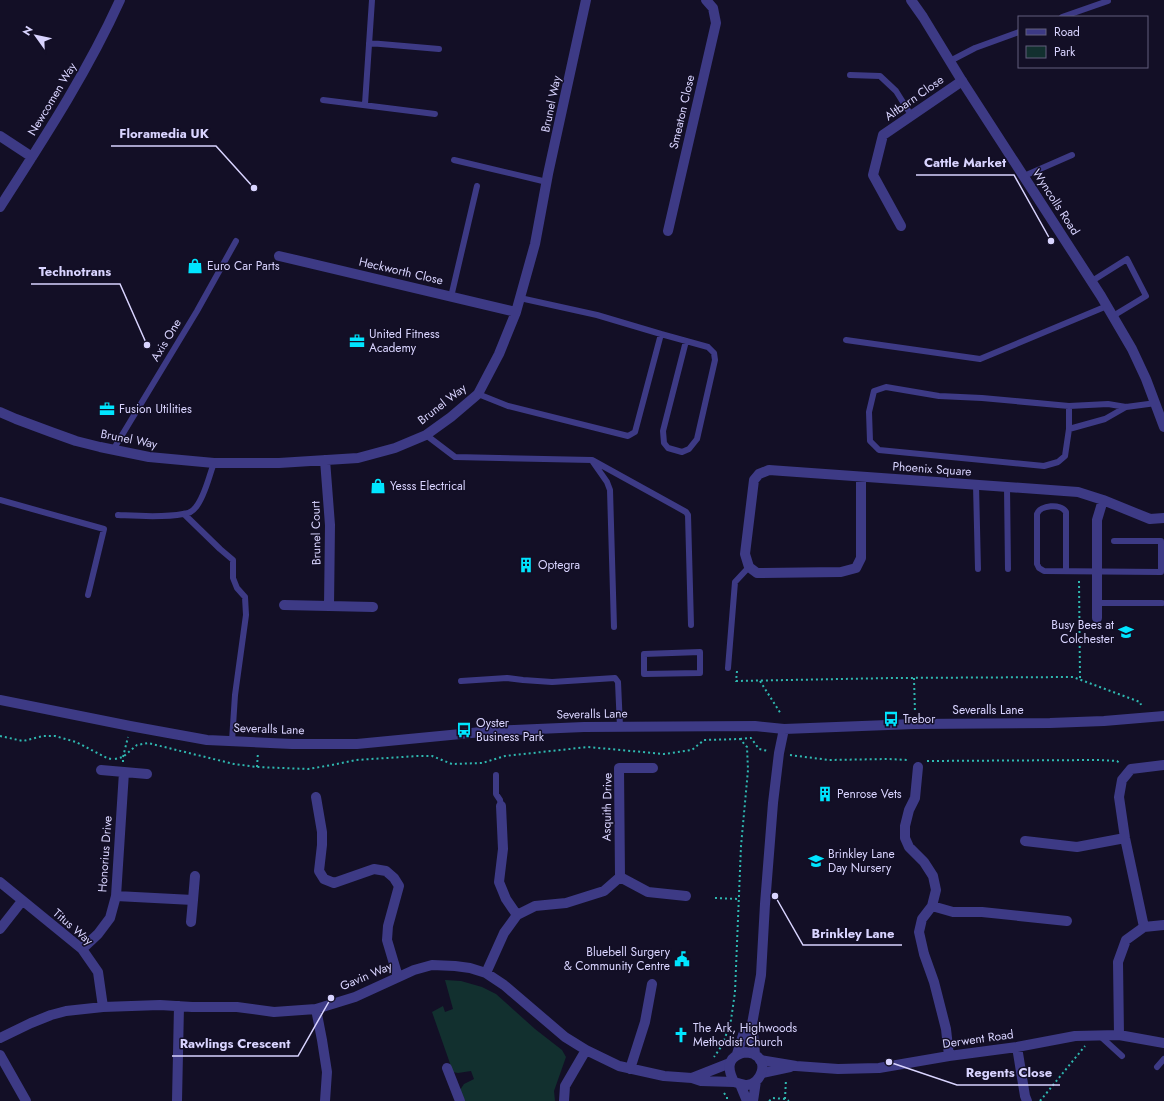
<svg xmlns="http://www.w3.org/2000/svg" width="1164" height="1101" viewBox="0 0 1164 1101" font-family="Jost,sans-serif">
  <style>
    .green { fill: #12302f }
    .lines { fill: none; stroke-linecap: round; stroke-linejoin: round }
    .path { stroke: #2fb8b0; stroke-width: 2; stroke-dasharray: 2 3; stroke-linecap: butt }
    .service { stroke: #3d3a85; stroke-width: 6 }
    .minor { stroke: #3d3a85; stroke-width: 10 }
    .tertiary { stroke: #3d3a85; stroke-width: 10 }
    .labels { text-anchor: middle; stroke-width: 3; stroke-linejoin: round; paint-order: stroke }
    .street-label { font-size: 12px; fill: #d9d4ff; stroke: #130f26 }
    .poi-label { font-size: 12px; fill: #d9d4ff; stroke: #130f26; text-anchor: start }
    .leader { fill: none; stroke: #d9d4ff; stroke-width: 1.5 }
    .callout-dot { fill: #d9d4ff; stroke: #130f26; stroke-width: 1.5 }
    .callout-label { font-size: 13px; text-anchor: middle; font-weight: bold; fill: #d9d4ff; stroke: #130f26; stroke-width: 3; stroke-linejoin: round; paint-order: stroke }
  </style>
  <rect width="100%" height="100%" fill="#130f26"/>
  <path class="green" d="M445 980 461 981 482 987 496 994 535 1029 562 1050 566 1057 554 1091 555 1101H465L460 1090 464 1084 474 1079 471 1071 458 1073 453 1072 432 1012 443 1006 445 1012 453 1009Z"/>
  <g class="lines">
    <path class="path" d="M1079 581 1080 679
      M737 671 736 681 893 678 1073 677 1140 702 1141 705
      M914 678 915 713
      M760 681 781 714
      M0 736 23 741 43 736H55L76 742 107 758 111 759
      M740 739 751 738 759 749 768 751
      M790 755 829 760 887 759 909 760
      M115 759 123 757 137 745 148 743 234 764 257 767 308 769 332 765 356 760 418 756H432L452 764 482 763 505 756 588 747 664 754 692 750 704 740 740 739 747 747 748 770 741 846 735 992 731 1020 723 1044 714 1057
      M927 761 1098 760 1117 761 1121 764
      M123 762V757L128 737
      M257 767 258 752
      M715 898 739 899
      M724 1093 727 1097V1101
      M785 1099 786 1079
      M769 1101 773 1098 785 1099 789 1101
      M1040 1101 1085 1046"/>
    <path class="service" d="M1062 17 1108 1
      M369 43 439 49
      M950 61 975 48 1019 32
      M850 75 880 76 896 91 911 115
      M323 100 435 114
      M365 104 372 0
      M454 160 547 182
      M1024 176 1072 155
      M1092 281 1127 259 1146 296 1113 316
      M451 297 477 186
      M661 334 708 347 714 353 715 360 697 439 689 449 682 452 668 448 664 443 663 431 686 341
      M846 340 980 359 1107 306
      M478 394 508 406 628 436 635 432 661 334 597 315 520 298
      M1069 406V429
      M1126 407 1105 419 1069 429 1065 456 1058 462 1044 466 879 450 870 441 869 412 874 391 886 387 939 396 982 398 1069 406 1108 404 1126 407 1156 403
      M426 435 455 457 592 460 686 512 688 515 691 625
      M113 450 197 311 236 241
      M593 462 607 482 610 490 614 627
      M976 485 978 569
      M1007 487 1008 569
      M0 500 104 529 88 595
      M184 514 220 549 233 560V578L237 588 245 597 246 615 235 695 232 741
      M118 515C138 516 163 518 183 514 188 514 193 511 196 507 205 496 209 476 214 463
      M1066 571V512C1061 503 1040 505 1037 514V564L1039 568 1044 571 1161 572V541H1114
      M1097 603H1162
      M700 652V673L644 674V654Z
      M728 668 735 582 749 567
      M461 681 507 678 523 680 552 682 615 678 618 682 620 727
      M496 775V794L500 800 501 806
      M1099 1035 1122 1056
      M1157 1067 1164 1059"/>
    <path class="minor" d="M0 136 32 157
      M0 207C43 140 87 73 120 0
      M901 226 873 175 883 135 962 81
      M668 231 716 23 713 8 706 0
      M279 256 516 312
      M0 412 16 419 51 432 76 441 100 447 149 457 214 463H279L358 458 395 448 426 435 451 417 478 394 499 354 516 312 535 244 548 174 586 0
      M325 460 330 525 329 606 373 607
      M861 477V558L856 568 841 572 757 573 749 567 745 554 754 480 759 474 769 470 1078 492 1103 500 1150 519 1164 518
      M284 605 329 606
      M1097 618V520L1103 500
      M918 767 915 798 909 810 905 826V838L909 847 924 862 933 876 936 890 932 906 922 919 919 932 924 954 934 982 946 1029 949 1056
      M101 770 124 772
      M316 797 322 832V845L319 871 324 879 334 883 374 869 386 871 394 878 399 886 388 926 387 940 398 977
      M501 806 503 849 499 882 506 899 517 915
      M1025 841 1077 847 1125 838
      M620 877 648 892 686 896
      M0 882 82 949 98 972 103 1007
      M116 896 193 900 195 876
      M932 906 953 912H982L1067 921
      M191 922 193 900
      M1144 927 1125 838 1119 797 1122 780 1131 769 1164 765
      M0 929 22 901
      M82 949 98 934 110 918 116 896 124 772 147 774
      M486 973 504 933 517 915 535 906 566 903 604 891 620 877 619 768H653
      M316 1009 322 1040 327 1072 325 1101
      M1119 1035 1118 962 1126 940 1144 927 1164 925
      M0 1038 31 1023 51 1015 66 1011 103 1007 160 1005 192 1007H237L274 1012 316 1009 355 997 414 970 432 965 455 966 470 968 486 973 504 985 565 1037 586 1050 619 1066 664 1076 692 1078 701 1081 734 1082
      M1017 1047 1025 1096 1027 1101
      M0 1055 26 1101
      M760 1060 796 1066 838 1069 879 1068 949 1056 1017 1047 1075 1036 1119 1035 1164 1043
      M447 1068 460 1101
      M630 1069 645 1022 652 984
      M762 1073 790 1067
      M692 1078 730 1063
      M177 1101 179 1006
      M564 1101 565 1086 586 1050"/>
    <path class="tertiary" d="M911 0 923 17 962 81 1101 296 1132 349 1146 379 1164 427
      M0 700 130 726 207 740 292 744H357L492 731 584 727 755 726 784 729 914 724 1050 723 1104 721 1164 716
      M746 1052C749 1053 753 1053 755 1055 769 1062 761 1084 747 1085 743 1085 738 1083 734 1082 726 1066 728 1056 746 1052Z
      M737 1054 743 1035 752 1024
      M755 1054 752 1024 761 975 765 904 773 803 779 753 784 729
      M740 1084 747 1101
      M753 1101 756 1081"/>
  </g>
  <defs>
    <g id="shop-bare" transform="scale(1.2)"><path d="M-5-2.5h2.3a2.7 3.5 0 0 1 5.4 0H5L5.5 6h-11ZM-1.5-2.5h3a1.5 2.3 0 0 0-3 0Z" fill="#00e5ff" stroke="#130f26" stroke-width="2.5" paint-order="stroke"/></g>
    <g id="office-bare" transform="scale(1.2)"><path d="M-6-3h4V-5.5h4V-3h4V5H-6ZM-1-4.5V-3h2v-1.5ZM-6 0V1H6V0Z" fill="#00e5ff" stroke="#130f26" stroke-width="2.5" paint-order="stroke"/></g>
    <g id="building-bare" transform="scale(1.2)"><path d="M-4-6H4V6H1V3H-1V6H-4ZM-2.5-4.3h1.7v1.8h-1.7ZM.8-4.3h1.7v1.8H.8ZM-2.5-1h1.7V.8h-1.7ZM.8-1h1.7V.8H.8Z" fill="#00e5ff" stroke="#130f26" stroke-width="2.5" paint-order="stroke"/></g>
    <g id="school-bare" transform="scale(1.2)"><path d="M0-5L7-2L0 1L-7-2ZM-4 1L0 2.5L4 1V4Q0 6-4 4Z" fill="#00e5ff" stroke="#130f26" stroke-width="2.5" paint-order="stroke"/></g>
    <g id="bus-bare" transform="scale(1.2)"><path d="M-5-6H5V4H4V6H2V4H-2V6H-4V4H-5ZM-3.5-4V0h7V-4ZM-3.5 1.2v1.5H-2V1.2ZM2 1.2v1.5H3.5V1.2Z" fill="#00e5ff" stroke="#130f26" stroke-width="2.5" paint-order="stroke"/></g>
    <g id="civic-bare" transform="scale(1.2)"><path d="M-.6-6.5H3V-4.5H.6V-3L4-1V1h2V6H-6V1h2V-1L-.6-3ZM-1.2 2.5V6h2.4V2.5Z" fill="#00e5ff" stroke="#130f26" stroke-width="2.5" paint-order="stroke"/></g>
    <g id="church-bare" transform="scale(1.2)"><path d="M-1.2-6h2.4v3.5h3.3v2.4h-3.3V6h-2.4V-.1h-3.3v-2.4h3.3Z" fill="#00e5ff" stroke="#130f26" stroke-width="2.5" paint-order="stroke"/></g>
  </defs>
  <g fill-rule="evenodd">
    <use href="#shop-bare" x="195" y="266"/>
    <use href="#office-bare" x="357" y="341"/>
    <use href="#office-bare" x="107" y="409"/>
    <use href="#shop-bare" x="378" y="486"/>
    <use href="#building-bare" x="526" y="565"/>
    <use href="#school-bare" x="1126" y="632"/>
    <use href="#bus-bare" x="891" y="719"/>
    <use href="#bus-bare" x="464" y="730"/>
    <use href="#building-bare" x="825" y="794"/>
    <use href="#school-bare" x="816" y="861"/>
    <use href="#civic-bare" x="682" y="959"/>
    <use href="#church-bare" x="681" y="1035"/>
  </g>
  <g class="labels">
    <g class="street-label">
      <text transform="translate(914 98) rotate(-35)" y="4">Altbarn Close</text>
      <text transform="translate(52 99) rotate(-59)" y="4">Newcomen Way</text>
      <text transform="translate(551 104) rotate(-78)" y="4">Brunel Way</text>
      <text transform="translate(682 112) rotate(-77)" y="4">Smeaton Close</text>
      <text transform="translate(1056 202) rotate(57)" y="4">Wyncolls Road</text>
      <text transform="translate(401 271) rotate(13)" y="4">Heckworth Close</text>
      <text transform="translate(166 340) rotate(-59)" y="4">Axis One</text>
      <text transform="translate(442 404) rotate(-38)" y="4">Brunel Way</text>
      <text transform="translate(129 439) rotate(11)" y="4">Brunel Way</text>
      <text transform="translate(932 469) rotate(4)" y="4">Phoenix Square</text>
      <text transform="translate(316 533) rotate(-91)" y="4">Brunel Court</text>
      <text x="988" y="714">Severalls Lane</text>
      <text transform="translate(592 714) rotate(-1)" y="4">Severalls Lane</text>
      <text transform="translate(269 729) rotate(2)" y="4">Severalls Lane</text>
      <text transform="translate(607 807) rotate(-89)" y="4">Asquith Drive</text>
      <text transform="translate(105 854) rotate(-86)" y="4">Honorius Drive</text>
      <text transform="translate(73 927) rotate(41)" y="4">Titus Way</text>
      <text transform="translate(366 976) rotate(-23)" y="4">Gavin Way</text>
      <text transform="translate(978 1039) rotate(-8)" y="4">Derwent Road</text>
    </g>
    <g class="poi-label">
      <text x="207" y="270">Euro Car Parts</text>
      <text x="369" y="338">United Fitness<tspan x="369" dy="14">Academy</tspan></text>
      <text x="119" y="413">Fusion Utilities</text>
      <text x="390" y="490">Yesss Electrical</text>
      <text x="538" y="569">Optegra</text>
      <text x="1114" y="629" text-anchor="end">Busy Bees at<tspan x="1114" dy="14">Colchester</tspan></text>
      <text x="903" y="723">Trebor</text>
      <text x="476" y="727">Oyster<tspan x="476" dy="14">Business Park</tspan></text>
      <text x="837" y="798">Penrose Vets</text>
      <text x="828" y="858">Brinkley Lane<tspan x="828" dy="14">Day Nursery</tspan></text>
      <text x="670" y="956" text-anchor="end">Bluebell Surgery<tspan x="670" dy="14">&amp; Community Centre</tspan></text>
      <text x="693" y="1032">The Ark, Highwoods<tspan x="693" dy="14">Methodist Church</tspan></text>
    </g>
  </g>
  <path class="leader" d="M254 188L216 146H111M1051 241L1014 175H916M147 345L120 284H31M775 896L803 945H902M331 998L298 1056H172M889 1062L957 1085H1060"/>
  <g class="callout-dot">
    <circle cx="254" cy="188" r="4"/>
    <circle cx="1051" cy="241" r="4"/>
    <circle cx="147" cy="345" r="4"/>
    <circle cx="775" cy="896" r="4"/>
    <circle cx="331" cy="998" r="4"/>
    <circle cx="889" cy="1062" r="4"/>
  </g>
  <g class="callout-label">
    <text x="164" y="138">Floramedia UK</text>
    <text x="965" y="167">Cattle Market</text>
    <text x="75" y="276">Technotrans</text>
    <text x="853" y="938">Brinkley Lane</text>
    <text x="235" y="1048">Rawlings Crescent</text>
    <text x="1009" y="1077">Regents Close</text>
  </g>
  <rect x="1018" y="16" width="130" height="52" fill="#130f26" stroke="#625e7d"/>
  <rect x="1026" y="29" width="20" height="6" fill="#3d3a85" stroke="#625e7d"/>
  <text x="1054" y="36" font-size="12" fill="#d9d4ff">Road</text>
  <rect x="1026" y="46" width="20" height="12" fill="#12302f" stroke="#625e7d"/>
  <text x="1054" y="56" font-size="12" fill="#d9d4ff">Park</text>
  <g transform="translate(36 36) rotate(303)" stroke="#130f26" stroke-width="3" paint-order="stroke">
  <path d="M0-3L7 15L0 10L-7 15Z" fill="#d9d4ff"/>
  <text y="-6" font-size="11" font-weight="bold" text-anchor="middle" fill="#d9d4ff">N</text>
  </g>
</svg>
